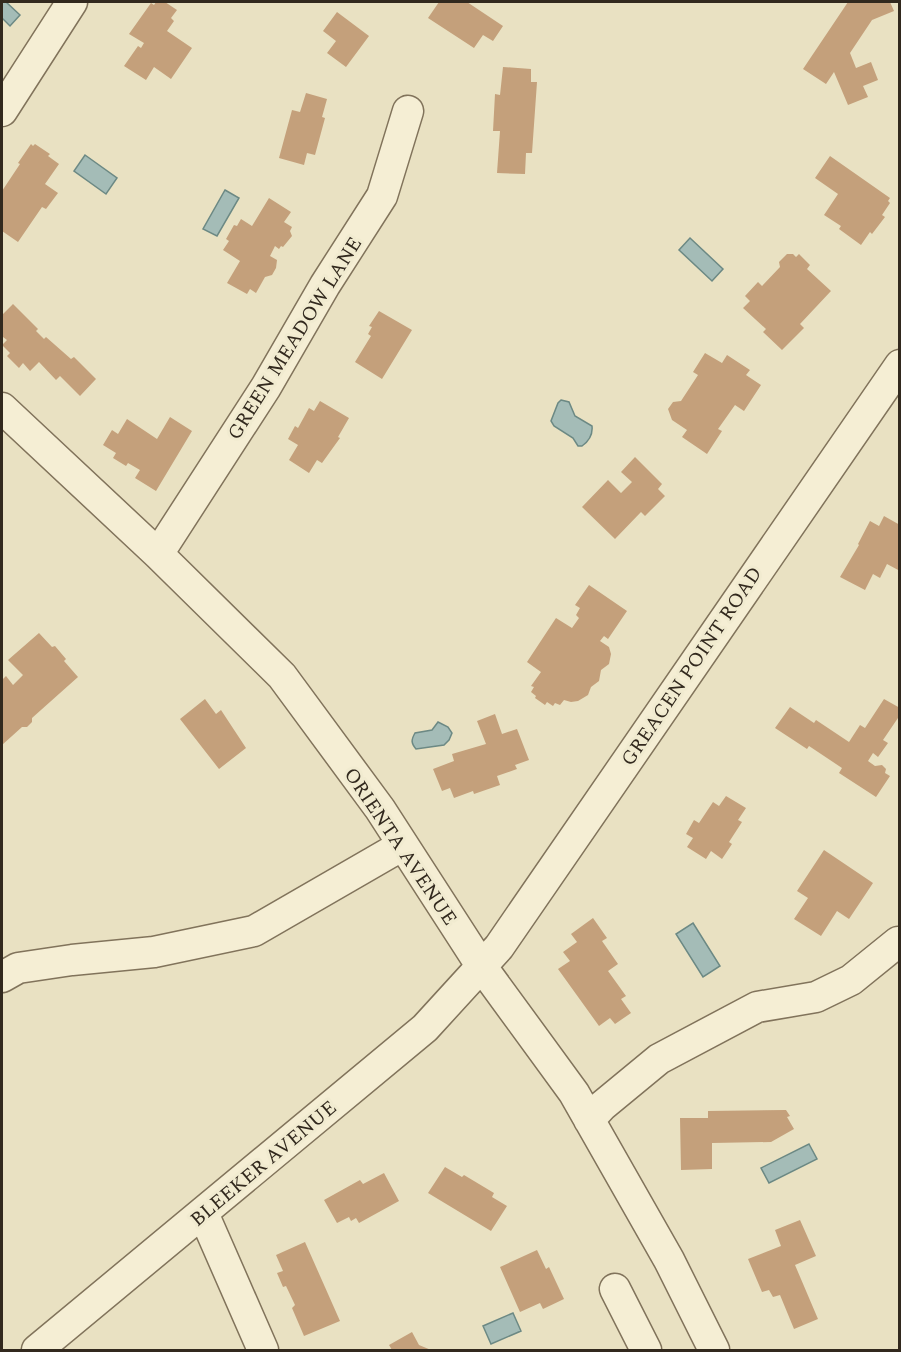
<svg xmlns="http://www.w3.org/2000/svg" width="901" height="1352" viewBox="0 0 901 1352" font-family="Spectral,serif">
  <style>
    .water { fill: #a4bcb7; stroke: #6c8984; stroke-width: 1.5 }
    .building { fill: #c4a07b }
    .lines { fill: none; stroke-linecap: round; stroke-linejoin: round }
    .minor-casing { stroke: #81735b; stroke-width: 33 }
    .minor { stroke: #f5eed4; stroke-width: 30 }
    .labels { text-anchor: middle; stroke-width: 6; stroke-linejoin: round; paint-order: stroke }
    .street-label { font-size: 20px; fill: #32291e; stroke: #f1ebd0 }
  </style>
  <rect width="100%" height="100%" fill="#e9e1c2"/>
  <path class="water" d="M2 2H6L20 15 10 26 2 18Z
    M85 155 117 178 106 194 74 171Z
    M225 190 239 198 217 236 203 229Z
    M690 238 723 269 712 281 679 250Z
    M561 400 569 402 575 416 592 426C593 435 589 441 582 446H578L573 438 554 426 551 421 558 403Z
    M438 722 448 727 452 733 449 740 444 745 416 749C411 743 411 740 415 733L432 730Z
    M693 923 720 966 703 977 676 934Z
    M809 1144 817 1159 769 1183 761 1168Z
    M513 1313 521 1331 491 1344 483 1326Z"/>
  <path class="building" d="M156 2H165L177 10 171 18 174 21 167 31 192 48 171 79 154 67 146 80 124 66 138 46 141 48 144 43 129 34 151 3 154 5Z
    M439 2H467L503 26 493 41 483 35 474 48 428 18Z
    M848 2H890L894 11 872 20 850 53 856 68 871 62 878 80 863 86 868 97 848 105 834 72 826 84 803 69Z
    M337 12 369 36 346 67 327 53 336 41 323 31Z
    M503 67 531 69V82H537L532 153H526L525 174 497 173 500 131H493L495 94 500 95Z
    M306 93 327 99 322 117 325 118 315 155 307 153 304 165 279 158 292 110 300 112Z
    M31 144 33 146 35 144 50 154 48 156 59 164 45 184 58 193 46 209 42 207 18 242 2 231V191L20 164 18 163Z
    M830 156 890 198 888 201 890 203 882 215 885 217 872 234 870 232 861 245 839 229 841 226 824 215 838 194 815 178Z
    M269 198 291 212 284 222 292 227 290 231 292 236 283 247 281 246 279 249 275 246 270 256 277 260 276 268 272 275 265 277 256 293 250 289 247 294 227 283 240 261 223 250 229 241 226 239 234 225 237 226 241 219 252 226Z
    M787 254H793L796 257 799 254 810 265 807 269 831 291 800 324 804 328 782 350 763 332 766 329 743 308 750 301 745 296 758 282 762 286 780 267 779 262Z
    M13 304 38 329 36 331 44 339 46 337 71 359 74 357 96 379 80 396 60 376 56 380 39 362 30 371 23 363 19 368 7 356 10 353 2 345 7 340 3 337 2 339V315Z
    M379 311 412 330 382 379 355 362 371 336 368 334 372 327 369 326Z
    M705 353 722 363 727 355 750 370 746 375 761 385 744 411 735 405 718 429 722 431 707 454 682 437 687 430 672 420 668 409 673 402 681 401 698 375 693 372Z
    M320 401 349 418 338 437 340 438 322 463 317 460 309 473 289 460 298 445 288 439 295 426 298 428 309 408 314 411Z
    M170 417 192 431 156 491 135 478 140 470 128 463 126 466 113 458 116 453 103 445 112 430 118 434 127 419 157 439Z
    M635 457 662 484 658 489 665 496 645 516 641 512 615 539 582 507 608 480 621 493 632 482 621 472Z
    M884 516 900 525V571L887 564 880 578 873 574 865 590 840 577 859 545 858 544 870 521 879 526Z
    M589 585 627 611 608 639 604 636 600 641 609 647 611 654 609 664 601 670 599 681 591 687 588 695 578 701 571 702 564 700 560 705 555 703 553 706 547 702 545 705 535 698 536 696 531 692 534 687 531 686 541 672 527 662 556 618 572 628 579 618 576 615 580 608 575 605Z
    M39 633 52 647 55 646 66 659 64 661 78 677 32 718V722L27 727H22L2 745V680L6 676 13 685 23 675 8 660Z
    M205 699 216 714 221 710 246 748 219 769 180 719Z
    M884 699 900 708V715L883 740 888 743 878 757 873 753 868 761 875 766 882 765 886 769 885 773 890 776 876 797 839 773 842 768 809 746 807 749 775 728 790 707 814 723 816 720 849 742 860 725 865 728Z
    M495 714 502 734 517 729 529 760 515 765 517 769 497 776 500 785 474 794 473 791 454 798 450 788 442 791 433 769 454 761 452 754 486 744 477 721Z
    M726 796 746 808 738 820 742 822 729 842 732 844 722 859 711 851 706 859 687 847 693 838 686 834 694 820 699 823 713 802 719 806Z
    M824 850 873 883 849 919 837 911 821 936 794 919 808 898 797 891Z
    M593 918 607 938 602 941 618 964 608 971 626 996 621 999 631 1013 615 1024 610 1018 599 1026 558 969 570 961 563 952 577 942 571 934Z
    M786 1110 790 1116 787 1117 794 1129 771 1142 712 1143V1169L681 1170 680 1118H708V1111Z
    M445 1167 462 1177 464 1175 494 1193 492 1197 507 1206 491 1231 428 1193Z
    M384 1173 399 1201 359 1223 356 1218 351 1221 349 1217 337 1223 324 1200 360 1180 363 1184Z
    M800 1220 816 1256 795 1265 818 1319 794 1329 780 1295 773 1297 769 1290 762 1292 748 1259 781 1246 775 1230Z
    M305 1242 340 1321 304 1336 292 1308 295 1305 286 1286 283 1287 277 1273 283 1271 276 1255Z
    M537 1250 546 1269 549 1267 564 1299 543 1309 540 1303 520 1312 500 1267Z
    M412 1332 419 1345 431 1350H392L389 1345Z"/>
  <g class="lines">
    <g class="minor-casing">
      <path id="minor" d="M2 111 72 2
        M2 408 158 554 282 676 380 809 482 967 574 1093 669 1260 714 1350
        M158 554 266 387 325 285 382 196 408 111
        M2 977 18 968 72 960 154 952 254 931 403 845
        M589 1120 602 1106 659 1059 757 1007 816 997 851 980 898 942
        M203 1213 263 1350
        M615 1289 646 1350
        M37 1350 425 1028 499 947 900 365"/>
    </g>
    <use href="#minor" class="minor"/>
  </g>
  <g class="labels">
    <g class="street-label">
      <text transform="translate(294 338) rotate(-58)" y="7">GREEN MEADOW LANE</text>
      <text transform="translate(691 666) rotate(-56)" y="7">GREACEN POINT ROAD</text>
      <text transform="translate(401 846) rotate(56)" y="7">ORIENTA AVENUE</text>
      <text transform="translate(263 1163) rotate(-40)" y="7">BLEEKER AVENUE</text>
    </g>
  </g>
  <rect width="901" height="1352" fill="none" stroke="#32291e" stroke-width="6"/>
</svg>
